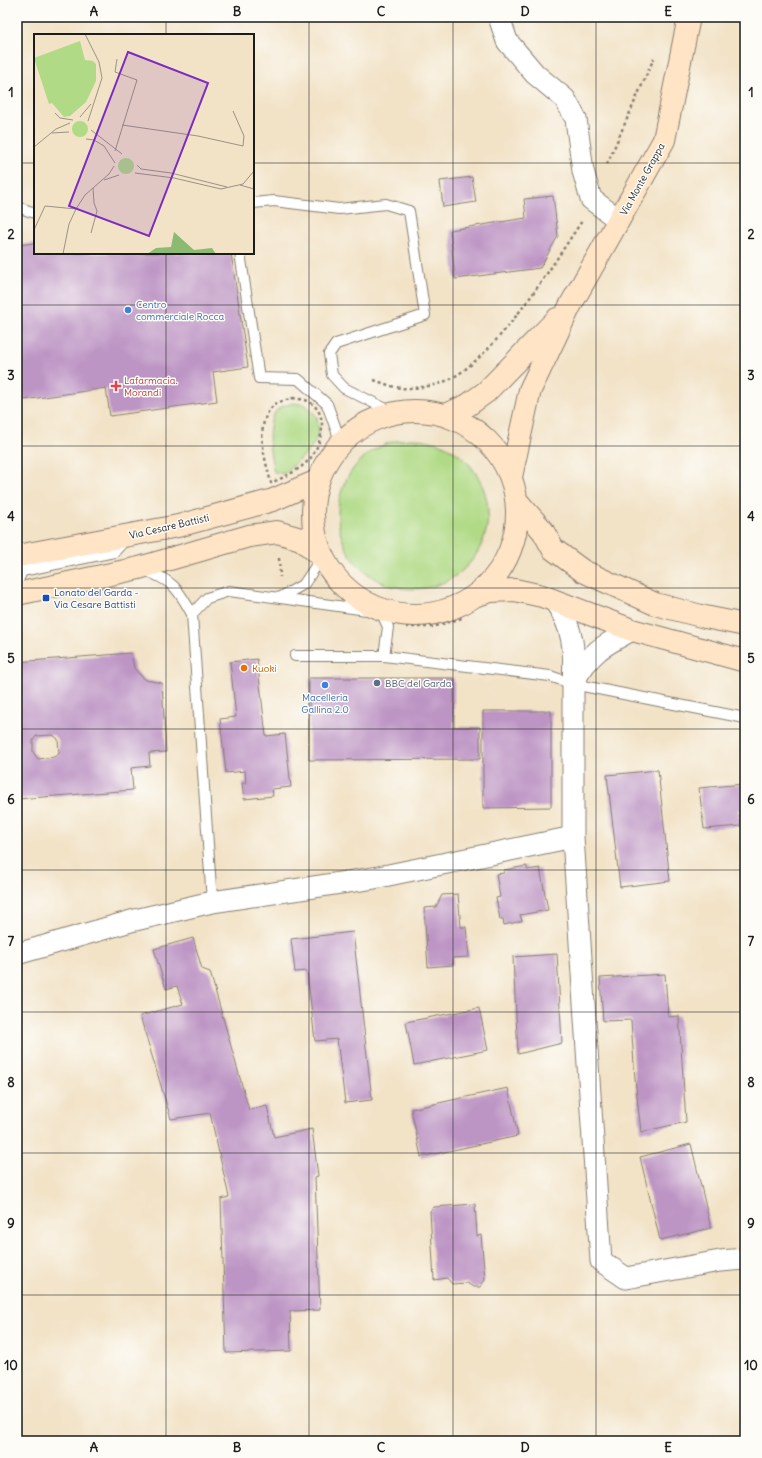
<svg xmlns="http://www.w3.org/2000/svg" width="762" height="1458" viewBox="0 0 762 1458" font-family="Delius,sans-serif">
  <style>
    .green { fill: #b0da86; stroke: #667b51 }
    .building { fill: #bd95c5; fill-rule: evenodd }
    .lines { fill: none; stroke-linecap: round; stroke-linejoin: round }
    .lane-casing { stroke: #877f71; stroke-width: 12 }
    .street-casing { stroke: #877f71; stroke-width: 23 }
    .secondary-casing { stroke: #877f71; stroke-width: 24 }
    .path { stroke: #877f71; stroke-width: 2.5; stroke-dasharray: 3 3; stroke-linecap: butt }
    .lane { stroke: #fff; stroke-width: 10 }
    .street { stroke: #fff; stroke-width: 21 }
    .secondary { stroke: #ffe4c6; stroke-width: 22 }
    .grid { fill: none; stroke: #1c1c1c; stroke-width: 1; stroke-opacity: 0.55 }
    .shop-dot { fill: #3f7fe0; stroke: #fdfcf7; stroke-width: 1.5 }
    .health-dot { fill: #e0444e; stroke: #fdfcf7; stroke-width: 1.5 }
    .transit-dot { fill: #1a4fb4; stroke: #fdfcf7; stroke-width: 1.5 }
    .food-dot { fill: #e8710a; stroke: #fdfcf7; stroke-width: 1.5 }
    .service-dot { fill: #5c6f8a; stroke: #fdfcf7; stroke-width: 1.5 }
    .labels { text-anchor: middle; stroke-width: 3; stroke-linejoin: round; paint-order: stroke }
    .street-label { font-size: 10px; fill: #1c1c1c; stroke: #fdfcf7 }
    .shop-label { font-size: 10px; fill: #366cbe; stroke: #fdfcf7; text-anchor: start }
    .health-label { font-size: 10px; fill: #be3a42; stroke: #fdfcf7; text-anchor: start }
    .transit-label { font-size: 10px; fill: #164399; stroke: #fdfcf7; text-anchor: start }
    .food-label { font-size: 10px; fill: #c56008; stroke: #fdfcf7; text-anchor: start }
    .service-label { font-size: 10px; fill: #4e5e75; stroke: #fdfcf7; text-anchor: start }
    .inset-road { fill: none; stroke: #9c9382; stroke-width: 1 }
    .view { fill: #7b2cbf; fill-opacity: 0.15; stroke: #7b2cbf; stroke-width: 2 }
    .inset-edge { fill: none; stroke: #1c1c1c; stroke-width: 2 }
    .neatline { fill: none; stroke: #1c1c1c; stroke-width: 1.5 }
    .grid-label { font-size: 13px; text-anchor: middle; font-weight: bold; fill: #1c1c1c }
  </style>
  <rect width="100%" height="100%" fill="#fdfcf7"/>
  <filter id="ink" filterUnits="userSpaceOnUse"><feTurbulence type="fractalNoise" baseFrequency=".025" numOctaves="2"/><feDisplacementMap in="SourceGraphic" scale="8" xChannelSelector="R" yChannelSelector="G"/><feConvolveMatrix kernelMatrix="1 2 1 2 8 2 1 2 1" color-interpolation-filters="sRGB"/></filter>
  <filter id="wash" filterUnits="userSpaceOnUse"><feTurbulence type="fractalNoise" baseFrequency=".012" numOctaves="4" result="noise"/><feDisplacementMap in="SourceGraphic" scale="16" xChannelSelector="R" yChannelSelector="G"/><feGaussianBlur stdDeviation="0.9" result="paint"/><feColorMatrix in="noise" values="0 0 0 0 0 0 0 0 0 0 0 0 0 0 0 0 0 1.4 0 .05"/><feComposite in="paint" operator="in"/></filter>
  <g filter="url(#wash)">
    <rect width="100%" height="100%" fill="#f2e2c6"/>
    <path class="green" d="M293 403 306 405 317 417 319 434 310 450 284 474 274 472C270 456 263 417 281 407 284 405 289 405 293 403Z
      M338 514a75 75 0 1 1 150 0a75 75 0 1 1-150 0Z"/>
    <g id="blocks">
      <path class="building" d="M472 177 476 202 443 207 440 181Z
        M553 196 558 236 540 268 455 279 450 230 526 218 524 199Z
        M35 243V253H231L248 367 213 372 217 401 110 416 106 388 17 401V245Z
        M131 653 134 668 140 675 146 680 162 683 166 752 149 753 150 766 131 768 133 790 17 799V662ZM53 735 58 739 59 754 54 757 38 759 33 752V741L36 736Z
        M257 659 266 736 285 734 291 787 272 789 273 796 244 799 242 783H246L245 771 226 773 220 719 236 717 230 662Z
        M309 678H454V727H480V759L309 760Z
        M483 711H551V807L483 808Z
        M658 770 670 881 620 887 607 775Z
        M744 784 745 810H739L741 826 704 829 699 788Z
        M527 866V870L540 868 548 910 520 915 522 921 504 925 503 919H500L496 898 500 897 496 874 504 873V870Z
        M458 894 461 927H466L469 957 453 958V965L428 967 424 908 436 907 442 895Z
        M353 932 372 1100 345 1103 337 1039 315 1041 307 971 295 972 291 939Z
        M193 938 202 969 210 972 249 1110 267 1106 274 1137 312 1129 318 1176 315 1177 320 1310 290 1311 291 1351 226 1353 221 1199 229 1197 210 1113 171 1119 140 1016 183 1004 177 986 166 989 154 949Z
        M557 954 562 1043 518 1054 513 957Z
        M665 974 668 1017 679 1016 686 1122 641 1132 635 1079 631 1020 603 1021 600 978Z
        M479 1008 488 1050 414 1065 406 1022Z
        M508 1088 518 1136 421 1157 411 1109Z
        M691 1144 711 1228 660 1240 640 1157Z
        M475 1204 477 1236 481 1235 485 1280 480 1287H473L467 1283 452 1284 447 1278 434 1280 430 1211 434 1207Z"/>
    </g>
  </g>
  <g filter="url(#ink)">
    <use href="#blocks" fill-opacity="0" stroke="#877f71" stroke-width="1"/>
    <g class="lines">
      <g class="lane-casing">
        <path id="lane" d="M253 203 274 201 339 209 386 204 409 211 425 315 336 344 329 354 332 375 344 388 394 413
          M17 207 35 213
          M240 253 259 378 298 379 327 404 341 443
          M144 570C173 581 177 587 192 614
          M17 583 22 571 114 552 126 539
          M281 597 304 584 322 557
          M295 656H384L550 676 573 684 745 718
          M212 902 192 614 207 598 229 591 381 612 388 627 384 656"/>
      </g>
      <g class="street-casing">
        <path id="street" d="M499 17 507 41 535 74 565 99 576 119 583 171 591 199 619 220
          M554 600C574 628 575 650 573 684V837L601 1261 626 1278 720 1261 745 1259
          M574 681C590 652 604 645 632 630
          M17 954 131 921 212 902 374 878 573 837"/>
      </g>
      <g class="secondary-casing">
        <path id="secondary" d="M313 513a102 102 0 1 1 204 0a102 102 0 1 1-204 0Z
          M445 415 468 405 486 392 557 319
          M511 477 530 390 570 306 664 140 689 17
          M516 500 543 531 553 549 583 571 655 604 705 617 745 625
          M17 556 178 526 273 500 317 481
          M17 594 139 568 249 536 277 532 301 539 322 557
          M474 596 491 591 515 590 542 596 632 630 745 661"/>
      </g>
      <path class="path" d="M607 164 654 58
        M374 380C383 383 392 387 401 388 410 389 425 387 434 385 487 374 552 265 582 221
        M293 398C297 399 304 399 308 401 329 413 323 439 312 456 303 469 284 477 271 483 265 458 253 423 275 404 279 401 288 400 293 398Z
        M279 558 280 577
        M406 627H433L462 618"/>
      <use href="#lane" class="lane"/>
      <use href="#street" class="street"/>
      <use href="#secondary" class="secondary"/>
    </g>
  </g>
  <path class="grid" d="M166 17V35M309 17V1441M453 17V1441M596 17V1441M17 163H35M253 163H745M166 253V1441M17 305H745M17 446H745M17 588H745M17 729H745M17 870H745M17 1012H745M17 1153H745M17 1295H745"/>
  <g class="shop-dot">
    <circle cx="128" cy="310" r="4"/>
    <circle cx="325" cy="685" r="4"/>
  </g>
  <path class="health-dot" d="M114 380h4v4h4v4h-4v4h-4v-4h-4v-4h4z"/>
  <rect class="transit-dot" x="42" y="594" width="8" height="8" rx="2"/>
  <circle class="food-dot" cx="244" cy="668" r="4"/>
  <circle class="service-dot" cx="377" cy="683" r="4"/>
  <g class="labels">
    <g class="street-label">
      <text transform="translate(642 179) rotate(-61)" y="4">Via Monte Grappa</text>
      <text transform="translate(169 526) rotate(-13)" y="4">Via Cesare Battisti</text>
    </g>
    <g class="shop-label">
      <text x="136" y="308">Centro<tspan x="136" dy="12">commerciale Rocca</tspan></text>
      <text x="325" y="701" text-anchor="middle">Macelleria<tspan x="325" dy="12">Gallina 2.0</tspan></text>
    </g>
    <g class="health-label">
      <text x="124" y="384">Lafarmacia.<tspan x="124" dy="12">Morandi</tspan></text>
    </g>
    <g class="transit-label">
      <text x="54" y="596">Lonato del Garda -<tspan x="54" dy="12">Via Cesare Battisti</tspan></text>
    </g>
    <g class="food-label">
      <text x="252" y="672">Kuoki</text>
    </g>
    <g class="service-label">
      <text x="385" y="687">BBC del Garda</text>
    </g>
  </g>
  <g transform="translate(34 34)">
    <rect width="220" height="220" fill="#f2e2c6"/>
    <path d="M46 7 51 26 59 27 62 30V47L52 68 36 82 30 83 18 69 15 70 0 24ZM38 95a8 8 0 1 1 16 0a8 8 0 1 1-16 0ZM84 132a8 8 0 1 1 16 0a8 8 0 1 1-16 0Z" fill="#b0da86"/>
    <path d="M140 198 160 216 178 214 182 220H113L122 214 137 213Z" fill="#8cba73"/>
    <path class="inset-road" d="M51 0 65 28 68 44 54 87M21 79 26 84 39 86M46 83 57 70M88 91 164 102 209 112 210 102 199 77M57 96 88 120M18 99 35 98M52 105 60 106 70 112 81 129M0 113 22 95 36 89M81 117 103 46 81 38 83 25M103 131 107 135 137 139 193 153M101 139 140 144 187 155 209 150 220 137M70 146 85 141M206 151 220 155M0 196 11 172 42 175M57 199 63 177 60 169 59 154M29 220 35 190 42 175 51 161 75 140 80 132"/>
    <path class="view" d="M94 18 174 49 115 202 35 172Z"/>
    <rect width="220" height="220" class="inset-edge"/>
  </g>
  <rect width="762" height="1458" fill="none" stroke="#fdfcf7" stroke-width="44"/>
  <rect x="22" y="22" width="718" height="1414" class="neatline"/>
  <g class="grid-label">
    <text x="94" y="16">A</text>
    <text x="237" y="16">B</text>
    <text x="381" y="16">C</text>
    <text x="525" y="16">D</text>
    <text x="668" y="16">E</text>
    <text x="11" y="97">1</text>
    <text x="751" y="97">1</text>
    <text x="11" y="239">2</text>
    <text x="751" y="239">2</text>
    <text x="11" y="380">3</text>
    <text x="751" y="380">3</text>
    <text x="11" y="521">4</text>
    <text x="751" y="521">4</text>
    <text x="11" y="663">5</text>
    <text x="751" y="663">5</text>
    <text x="11" y="804">6</text>
    <text x="751" y="804">6</text>
    <text x="11" y="946">7</text>
    <text x="751" y="946">7</text>
    <text x="11" y="1087">8</text>
    <text x="751" y="1087">8</text>
    <text x="11" y="1228">9</text>
    <text x="751" y="1228">9</text>
    <text x="11" y="1370">10</text>
    <text x="751" y="1370">10</text>
    <text x="94" y="1452">A</text>
    <text x="237" y="1452">B</text>
    <text x="381" y="1452">C</text>
    <text x="525" y="1452">D</text>
    <text x="668" y="1452">E</text>
  </g>
</svg>
